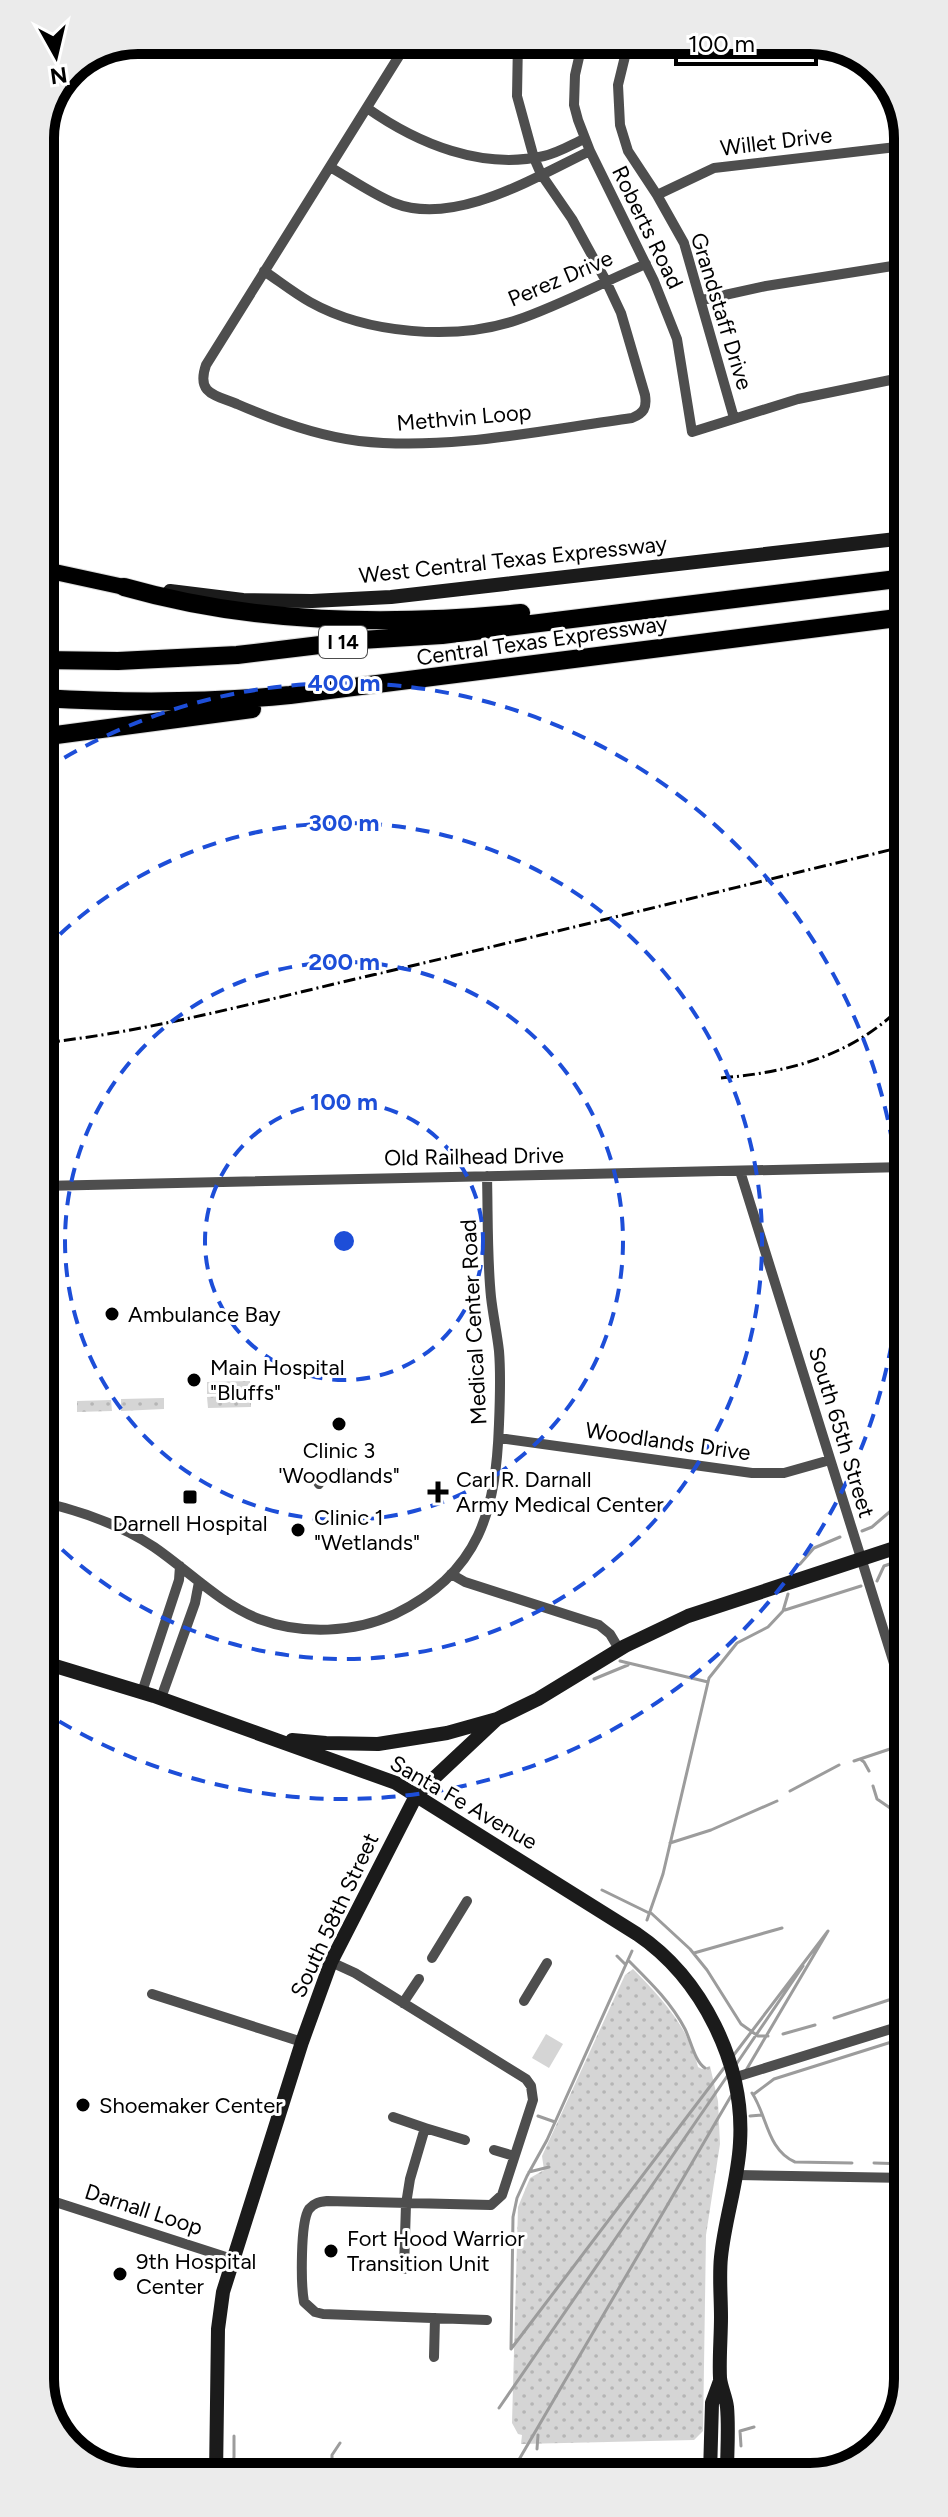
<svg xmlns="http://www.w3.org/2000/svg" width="948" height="2517" viewBox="0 0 948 2517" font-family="Figtree,sans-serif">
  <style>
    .grass { fill: url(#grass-dots) }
    .park { fill: #d5d5d5 }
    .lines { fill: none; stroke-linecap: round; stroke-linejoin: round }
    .stream { stroke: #9c9c9c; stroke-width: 3 }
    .primary-casing { stroke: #dbdbdb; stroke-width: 18 }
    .highway-casing { stroke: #dbdbdb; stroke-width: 20 }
    .street { stroke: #4e4e4e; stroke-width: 10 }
    .secondary { stroke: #1b1b1b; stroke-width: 14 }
    .primary { stroke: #000; stroke-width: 16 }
    .highway { stroke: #000; stroke-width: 18 }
    .rail { stroke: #000; stroke-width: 3; stroke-dasharray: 12 4 2 4; stroke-linecap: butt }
    .ring { fill: none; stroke: #1d4ed8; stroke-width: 4; stroke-dasharray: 14 10 }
    .poi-dot { fill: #000; stroke: #fff; stroke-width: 3 }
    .labels { text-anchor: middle; stroke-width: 6; stroke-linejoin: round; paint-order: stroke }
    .shield { fill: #fff; stroke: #4c4c4c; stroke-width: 2 }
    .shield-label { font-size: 20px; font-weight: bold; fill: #000 }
    .street-label { font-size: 22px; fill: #000; stroke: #fff }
    .poi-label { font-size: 22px; fill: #000; stroke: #fff; text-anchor: start }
    .rim { fill: none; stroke: #000; stroke-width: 10 }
    .centre { fill: #1d4ed8; stroke: #fff; stroke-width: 4 }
    .ring-label { font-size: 24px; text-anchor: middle; font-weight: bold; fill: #1d4ed8; stroke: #fff; stroke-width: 6; stroke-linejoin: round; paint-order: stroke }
  </style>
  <defs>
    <pattern id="grass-dots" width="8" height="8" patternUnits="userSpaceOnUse" patternTransform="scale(2)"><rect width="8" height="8" fill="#d5d5d5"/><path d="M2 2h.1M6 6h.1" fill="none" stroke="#b5b5b5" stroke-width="1.8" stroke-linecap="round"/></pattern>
  </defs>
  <rect width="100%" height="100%" fill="#fff"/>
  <path class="grass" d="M250 1381V1393L207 1394V1382Z
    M251 1395V1407L208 1408 207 1397Z
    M164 1398V1409L121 1411V1399Z
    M111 1400 112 1411 77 1412V1401Z
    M633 1969C660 1996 690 2029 698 2067L702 2069 710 2066 718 2101 720 2144 706 2235 703 2431 694 2440 521 2444 522 2435 518 2434 512 2423 518 2207 530 2178 544 2170 542 2156 625 1975Z"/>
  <path class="park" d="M546 2034 563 2044 549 2068 532 2058Z"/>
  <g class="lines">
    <path class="stream" d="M862 1531 872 1527 907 1497
      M800 1564 814 1548 840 1537
      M877 1581 884 1566 907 1558
      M785 1610 861 1586
      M620 1661 708 1682
      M594 1679 628 1665
      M860 1759 864 1762 869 1771
      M854 1761 890 1749 896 1750 903 1760
      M873 1786 877 1799 896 1812
      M790 1791 839 1765
      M670 1843 711 1830 777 1801
      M602 1890 649 1913
      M651 1913 690 1949 707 1970 741 2024 758 2036H768
      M647 1920 663 1874 709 1678 737 1643 768 1627 783 1611 788 1594
      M632 1951 547 2140 527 2176 517 2198 513 2217 511 2349 724 2068
      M694 1953 782 1928
      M617 1956 625 1964
      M628 1960C649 1981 671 2002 685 2029 691 2041 695 2062 705 2068
      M834 2018 907 1994
      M783 2034 815 2025
      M733 2056 828 1931 745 2072
      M735 2066 803 1966
      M752 2093C767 2115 767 2150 795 2162L852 2163
      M754 2094 774 2079 901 2039
      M538 2116 555 2122
      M750 2116 762 2115
      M874 2163 908 2164
      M529 2172 549 2167
      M499 2408 728 2075
      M66 2441V2428
      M741 2446 740 2431 754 2427
      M537 2449 538 2435
      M83 2457V2453
      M358 2462V2476
      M537 2462 549 2475
      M740 2463 741 2474
      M122 2473 201 2475
      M696 2474V2462
      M510 2475 731 2096
      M227 2476H247
      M230 2476 234 2457V2436
      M332 2476V2455L340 2443
      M387 2476 388 2460"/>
    <g class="primary-casing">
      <path id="primary" d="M41 569 124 587"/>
    </g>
    <g class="highway-casing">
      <path id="highway" d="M124 587C254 624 388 626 521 613
        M41 660 118 661 237 655 361 640 442 635 905 578
        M41 698C124 703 208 703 290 695L905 617
        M41 737 252 709"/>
    </g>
    <path class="street" d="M409 40 206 365C196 394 215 395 237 404 276 421 318 436 359 441 449 451 543 430 632 418 644 413 647 408 645 395L621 313 606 281 572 219 541 174 534 158 517 96 518 40
      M583 40 575 75 574 105 578 120 590 151 654 281 677 339 692 432 798 399 905 377
      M629 40 618 85 620 125 628 151 657 195 684 243 734 418
      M367 108C418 144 482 170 544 156 558 153 571 145 584 139
      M330 167C351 179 372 194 394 203 455 227 535 177 590 151
      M657 195 714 168 905 146
      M264 271C279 281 294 293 310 302 367 334 455 341 517 320 561 305 603 282 646 264
      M702 300 766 286 905 264
      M740 1171 907 1705
      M42 1186 906 1167
      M499 1438 752 1473H784L830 1460
      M343 1475V1471
      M317 1481 319 1484
      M42 1502C81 1511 121 1525 154 1547 189 1571 219 1603 259 1619 302 1635 354 1633 395 1614 480 1573 496 1510 499 1424 500 1400 501 1375 499 1351 497 1333 493 1315 491 1297 487 1257 488 1216 487 1176
      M451 1574 465 1582 599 1625 610 1634 619 1649
      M142 1692 179 1580 180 1566
      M161 1698 195 1603 199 1582
      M432 1958 467 1901
      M331 1962 355 1973 526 2079 531 2086 533 2100 502 2195 491 2205 327 2201C319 2202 314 2203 309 2209 300 2222 301 2286 304 2302L315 2312 323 2314 487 2320
      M152 1994 302 2042
      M524 2001 547 1963
      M403 2003 419 1979
      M733 2078 907 2024
      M393 2117 425 2128
      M494 2150 514 2156
      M737 2175 908 2178
      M43 2198 232 2259
      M404 2269 406 2204 410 2179 425 2128 465 2140
      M434 2357 435 2318"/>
    <path class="secondary" d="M170 591 243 600 312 601 391 597 905 538
      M42 1662 154 1696 396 1783 637 1934C702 1978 745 2064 740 2143 738 2182 725 2218 721 2257 719 2276 721 2297 721 2317 721 2337 719 2358 720 2378 721 2388 726 2397 727 2407 729 2429 727 2452 727 2474
      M292 1740 326 1743 378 1744 447 1733 497 1719 538 1699 625 1646 688 1616 907 1544
      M710 2474 712 2403 720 2381
      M216 2476 218 2329 223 2292 302 2042 331 1962 417 1794 497 1719"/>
    <use href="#primary" class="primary"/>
    <use href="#highway" class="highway"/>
    <path class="rail" d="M42 1043C146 1032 249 1004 351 980 536 937 721 891 906 846
      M721 1078C792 1072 855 1055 906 1002"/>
  </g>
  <g class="ring">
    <circle cx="344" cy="1241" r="139"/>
    <circle cx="344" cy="1241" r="279"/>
    <path d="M43 951A418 418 0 1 1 43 1531"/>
    <path d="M44 770A558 558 0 1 1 44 1712"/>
  </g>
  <g class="poi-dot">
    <circle cx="112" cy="1314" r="8"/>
    <circle cx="194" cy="1380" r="8"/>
    <circle cx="339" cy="1424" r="8"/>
    <path d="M434 1480h8v8h8v8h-8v8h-8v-8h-8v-8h8z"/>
    <rect x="182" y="1489" width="16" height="16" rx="4"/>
    <circle cx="298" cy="1530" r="8"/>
    <circle cx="83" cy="2105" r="8"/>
    <circle cx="331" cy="2251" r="8"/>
    <circle cx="120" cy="2274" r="8"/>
  </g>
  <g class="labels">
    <rect class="shield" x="319" y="626" width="48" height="32" rx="6"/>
    <g class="shield-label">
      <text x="343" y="649">I 14</text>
    </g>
    <g class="street-label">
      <text transform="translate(776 141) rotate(-7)" y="8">Willet Drive</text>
      <text transform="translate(648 227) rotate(64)" y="8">Roberts Road</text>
      <text transform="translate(560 278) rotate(-23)" y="8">Perez Drive</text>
      <text transform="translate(722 311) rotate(73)" y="8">Grandstaff Drive</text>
      <text transform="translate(464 417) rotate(-5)" y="8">Methvin Loop</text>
      <text transform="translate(513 559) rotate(-6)" y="8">West Central Texas Expressway</text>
      <text transform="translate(542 640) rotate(-8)" y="8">Central Texas Expressway</text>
      <text transform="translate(474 1156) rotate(-1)" y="8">Old Railhead Drive</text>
      <text transform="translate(473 1322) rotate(-93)" y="8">Medical Center Road</text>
      <text transform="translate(842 1432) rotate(73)" y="8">South 65th Street</text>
      <text transform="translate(668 1441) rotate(8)" y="8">Woodlands Drive</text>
      <text transform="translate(464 1802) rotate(30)" y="8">Santa Fe Avenue</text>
      <text transform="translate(334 1915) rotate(-65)" y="8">South 58th Street</text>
      <text transform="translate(144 2209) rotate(18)" y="8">Darnall Loop</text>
    </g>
    <g class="poi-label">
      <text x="128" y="1322">Ambulance Bay</text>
      <text x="210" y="1375">Main Hospital<tspan x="210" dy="25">"Bluffs"</tspan></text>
      <text x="339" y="1458" text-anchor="middle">Clinic 3<tspan x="339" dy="25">'Woodlands"</tspan></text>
      <text x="456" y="1487">Carl R. Darnall<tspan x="456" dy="25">Army Medical Center</tspan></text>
      <text x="314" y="1525">Clinic 1<tspan x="314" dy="25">"Wetlands"</tspan></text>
      <text x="190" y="1531" text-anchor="middle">Darnell Hospital</text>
      <text x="99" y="2113">Shoemaker Center</text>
      <text x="347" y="2246">Fort Hood Warrior<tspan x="347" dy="25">Transition Unit</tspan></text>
      <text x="136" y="2269">9th Hospital<tspan x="136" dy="25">Center</tspan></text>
    </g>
  </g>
  <path d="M0 0H948V2517H0ZM138 54H810A84 84 0 0 1 894 138V2379A84 84 0 0 1 810 2463H138A84 84 0 0 1 54 2379V138A84 84 0 0 1 138 54Z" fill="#ebebeb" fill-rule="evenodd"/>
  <path class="rim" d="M138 54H810A84 84 0 0 1 894 138V2379A84 84 0 0 1 810 2463H138A84 84 0 0 1 54 2379V138A84 84 0 0 1 138 54Z"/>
  <circle cx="344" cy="1241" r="12" class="centre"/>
  <g class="ring-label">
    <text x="344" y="691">400 m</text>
    <text x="344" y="831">300 m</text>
    <text x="344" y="970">200 m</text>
    <text x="344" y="1110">100 m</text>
  </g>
  <g transform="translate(56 56) rotate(172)" stroke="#ffffff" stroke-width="6" paint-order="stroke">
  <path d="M0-6L14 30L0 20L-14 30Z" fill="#000000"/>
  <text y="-12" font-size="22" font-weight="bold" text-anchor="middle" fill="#000000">N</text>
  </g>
  <path d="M676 52v12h140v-12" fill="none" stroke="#000000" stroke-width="4"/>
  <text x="688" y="52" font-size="24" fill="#000000" stroke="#ffffff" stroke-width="6" paint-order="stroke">100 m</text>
</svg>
